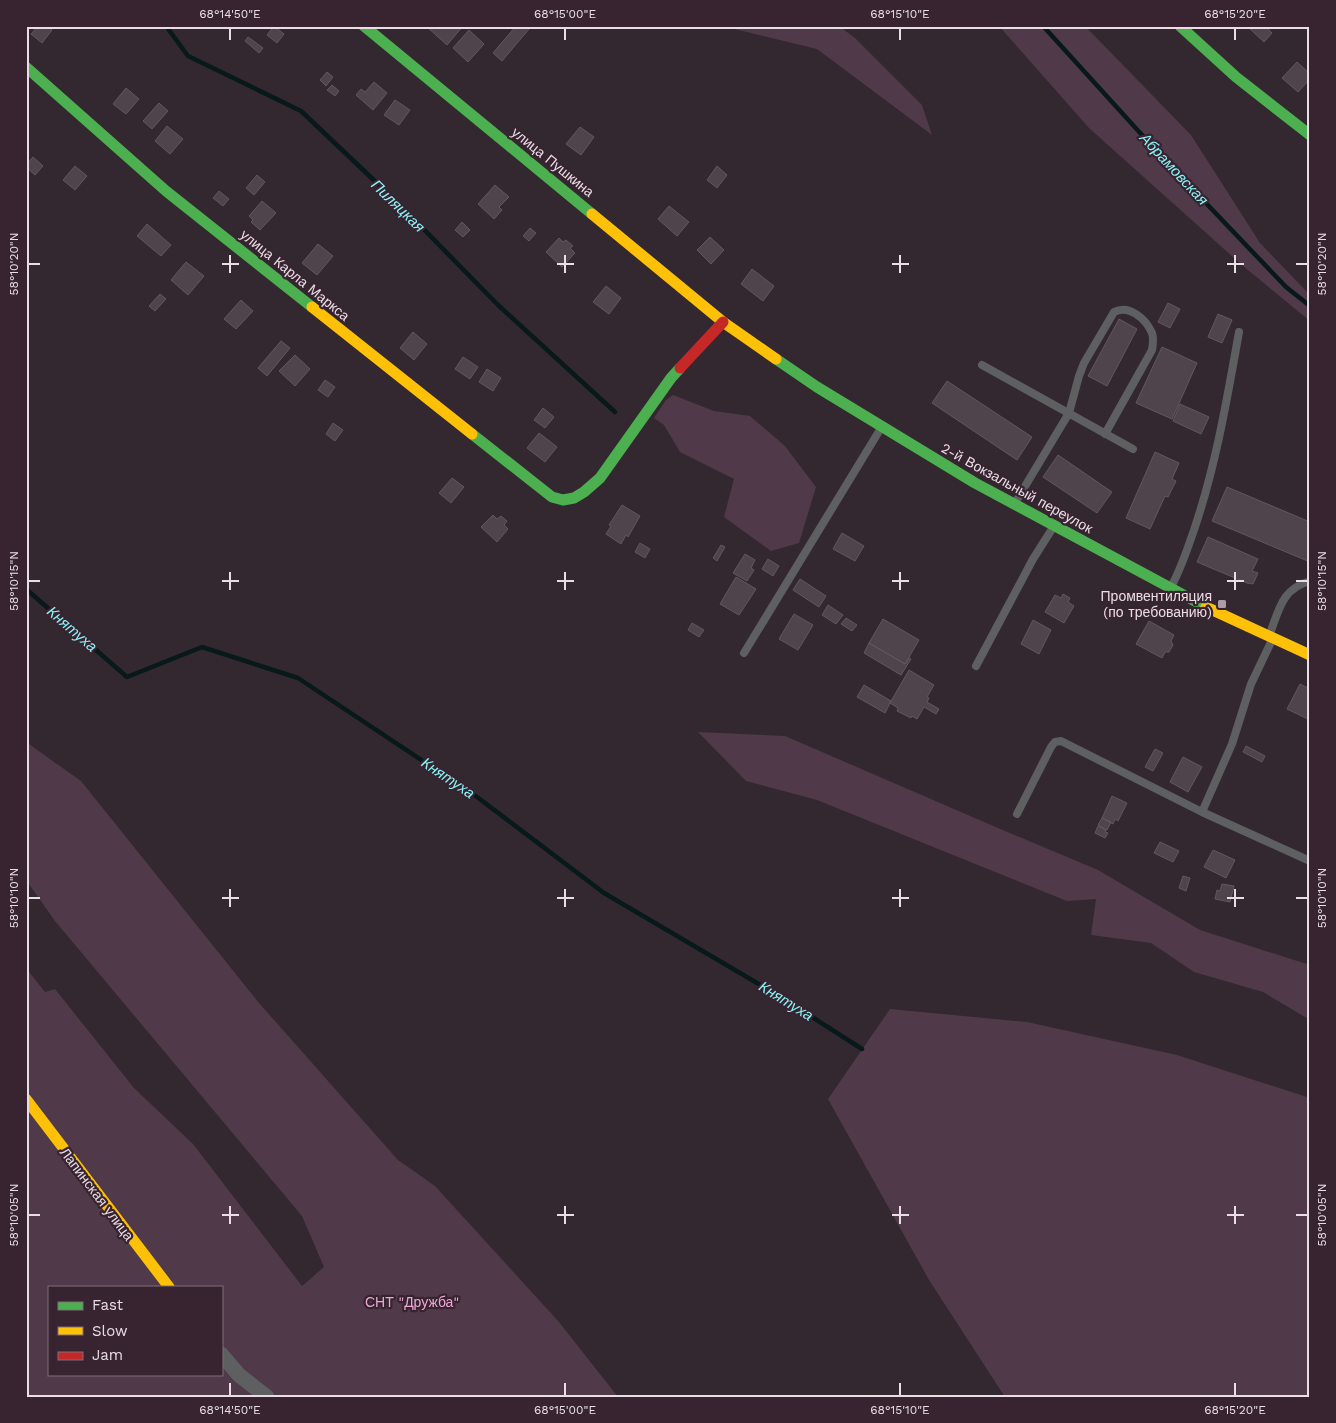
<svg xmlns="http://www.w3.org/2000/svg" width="1336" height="1423" viewBox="0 0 1336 1423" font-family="'Work Sans',sans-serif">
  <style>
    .green { fill: #503948; fill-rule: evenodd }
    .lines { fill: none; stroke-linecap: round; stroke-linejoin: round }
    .stream { stroke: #07191b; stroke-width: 4.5 }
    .building { fill: #50444c; stroke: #61575d }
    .lane { stroke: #5d5f61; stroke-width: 8 }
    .street { stroke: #5d5f61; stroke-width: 15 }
    .fast { stroke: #4caf50; stroke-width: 11 }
    .slow { stroke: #ffc107; stroke-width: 11 }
    .jam { stroke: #c62828; stroke-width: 11 }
    .ticks { fill: none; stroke: #eadee6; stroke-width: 2 }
    .poi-dot { fill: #aa9ea6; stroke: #372430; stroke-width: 2 }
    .labels { text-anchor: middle; stroke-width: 4.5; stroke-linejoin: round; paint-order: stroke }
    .street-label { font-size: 14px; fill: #eadee6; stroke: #372430 }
    .poi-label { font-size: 14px; fill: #eadee6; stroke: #372430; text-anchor: end }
    .park-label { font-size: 14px; fill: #eda8d6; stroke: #372430 }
    .water-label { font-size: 15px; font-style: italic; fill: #89f5f7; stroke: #372430 }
    .neatline { fill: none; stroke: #eadee6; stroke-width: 2 }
    .ticks-label { font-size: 12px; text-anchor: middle; fill: #eadee6 }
  </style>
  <rect width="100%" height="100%" fill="#33282f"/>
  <path class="green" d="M722 26H839L855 38 922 105 932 135 817 49Z
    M999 26H1085L1191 135 1260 243 1310 295V321L1243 266 1089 128Z
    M673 395 714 411 750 416 785 446 816 487 799 543 771 551 724 517 734 479 680 452 664 425 654 418 666 400Z
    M698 732 785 736 998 828 1098 870 1200 930 1310 965V1020L1263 992 1194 972 1151 943 1091 935 1096 899 1067 901 817 800 746 781Z
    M26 742 81 781 259 1003 398 1160 435 1186 559 1322 618 1397H26V968L45 992 55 989 134 1088 193 1144 302 1286 324 1267 302 1216 55 921 26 880ZM49 1287H221V1374H49Z
    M890 1009 1027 1022 1177 1055 1310 1098V1397H1005L929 1280 828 1099Z"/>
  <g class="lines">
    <path class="stream" d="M166 26 188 56 301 111 399 204 498 305 615 412
      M1043 26 1162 157 1286 287 1310 306
      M26 589 127 677 202 647 298 678 477 797 604 893 784 999 862 1049"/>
  </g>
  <path class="building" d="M38 26H48L52 30 42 43 31 34Z
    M274 26 284 34 277 43 267 35Z
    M426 26H463L447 45Z
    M516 26H526L529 29 502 61 493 53Z
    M1251 26H1265L1272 33 1264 42 1249 28Z
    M469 30 484 44 468 62 453 48Z
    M248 37 263 48 259 53 245 41Z
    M1297 62 1310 74V79L1298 92 1282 78Z
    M327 72 333 77 326 86 320 80Z
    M374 82 387 93 373 110 356 95 361 89 365 92Z
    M332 85 339 91 335 96 327 90Z
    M126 88 139 99 126 114 113 104Z
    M395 100 410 110 399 125 384 115Z
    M159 103 168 111 152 129 143 121Z
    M167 126 183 139 170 154 155 141Z
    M580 127 594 137 581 155 566 144Z
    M33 157 43 166 35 175 26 167V165Z
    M75 166 87 176 75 190 63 180Z
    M717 166 727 175 717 188 707 180Z
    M257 175 265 182 254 195 246 188Z
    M495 185 509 197 499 207 502 210 494 219 478 204Z
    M219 191 229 199 223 206 213 198Z
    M262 201 276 213 260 230 251 222 253 220 249 216Z
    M669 206 689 222 677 236 658 219Z
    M462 222 470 230 463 237 455 230Z
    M147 224 171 245 161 256 137 236Z
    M530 228 536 233 529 241 523 236Z
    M710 237 724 250 711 264 697 250Z
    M559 238 563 242 566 240 573 246 570 248 575 253 562 267 546 252Z
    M318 244 333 256 317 275 302 263Z
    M186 262 204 276 188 295 171 280Z
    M752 269 774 286 763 301 741 284Z
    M606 286 621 298 609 314 593 302Z
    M160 294 166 299 155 311 149 306Z
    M241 300 253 311 236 329 224 319Z
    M1168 303 1180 309 1170 328 1158 322Z
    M1218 314 1232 320 1222 343 1208 337Z
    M1119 319 1137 329 1107 386 1088 376Z
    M413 332 427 344 414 360 400 348Z
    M281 341 290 348 267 376 258 368Z
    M1162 347 1197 363 1172 419 1136 403Z
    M295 355 310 369 295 386 279 371Z
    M463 357 478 367 470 379 455 369Z
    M487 369 501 378 493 391 479 382Z
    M325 380 335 387 328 397 318 390Z
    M947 381 1032 437 1017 460 932 403Z
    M1180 404 1209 417 1201 434 1173 421Z
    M543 408 554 417 545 428 534 420Z
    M333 423 343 430 335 441 326 434Z
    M539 433 557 447 545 462 527 448Z
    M1155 452 1179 463 1172 479 1176 481 1168 497 1165 496 1150 529 1126 518Z
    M1058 455 1112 492 1097 513 1043 477Z
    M452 478 464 487 451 503 439 493Z
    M1227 487 1310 522V562L1212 521Z
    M622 505 640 516 628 537 626 535 621 544 606 534 611 526 609 525Z
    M493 515 497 519 501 516 507 521 504 525 508 529 497 542 481 527Z
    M842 533 864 546 855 561 833 549Z
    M1208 537 1258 559 1252 571 1258 573 1253 584 1247 583 1197 562Z
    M640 543 650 549 645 558 635 552Z
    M721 545 725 547 717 561 713 558Z
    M745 554 755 560 751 568 754 570 747 581 733 573Z
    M768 559 779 566 773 576 762 569Z
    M736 577 756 589 739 615 720 604Z
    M800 579 826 596 819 607 793 590Z
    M1063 594 1070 598 1068 602 1074 606 1064 623 1045 612 1055 595 1061 598Z
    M828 605 843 615 836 624 822 615Z
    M794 614 813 625 798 650 779 639Z
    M846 618 857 625 852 631 841 624Z
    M883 619 919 640 905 664 869 643Z
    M1033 620 1051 630 1039 654 1021 644Z
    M1149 621 1174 635 1171 641 1173 645 1169 652H1165L1162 658 1136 644Z
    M692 623 704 630 699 637 688 630Z
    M869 643 905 664 909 658 911 659 901 675 864 653Z
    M909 670 934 685 927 697 929 698 927 702 939 709 936 714 924 707 917 719 912 716 911 718 897 711 898 708 890 703Z
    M1300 684 1310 689V720L1287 709Z
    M864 685 891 701 885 713 857 697Z
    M1246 746 1265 756 1262 762 1243 752Z
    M1155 749 1163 753 1153 771 1145 767Z
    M1183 757 1202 767 1188 792 1170 782Z
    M1112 796 1127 803 1118 821 1115 819 1113 824 1102 818Z
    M1102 818 1111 822 1107 830 1098 825Z
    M1098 826 1106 830 1105 832 1108 833 1105 838 1095 833Z
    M1160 842 1179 851 1173 862 1154 853Z
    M1213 850 1235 860 1226 878 1204 867Z
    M1183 876 1190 878 1186 891 1179 888Z
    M1222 884 1234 886 1230 902 1215 899 1217 890 1220 891Z"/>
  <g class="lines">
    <path class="lane" d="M982 365 1133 449
      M1015 503 1069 413 1079 376 1084 363 1114 312C1129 304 1146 319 1152 333 1154 339 1153 344 1152 350L1105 434
      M1171 587C1181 569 1187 550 1194 530 1216 465 1227 399 1239 332
      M1269 636C1279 611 1281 589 1310 581
      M744 653 881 428
      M976 666 1033 559 1054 526
      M1202 812 1232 744 1251 684 1273 638
      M1017 814 1051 747 1055 742 1061 741 1202 812 1310 861"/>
    <path class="street" d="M221 1354 239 1375 267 1397"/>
    <path class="fast" d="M364 26 592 214
      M1180 26 1236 77 1310 135
      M26 67 166 191 312 307
      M776 359 817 387 975 483 1206 607
      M472 434 552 497 563 500 574 498 584 492 600 478 671 378 680 368"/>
    <path class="slow" d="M592 214 723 322 776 359
      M312 307 472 434
      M1206 607 1310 655
      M26 1099 169 1287"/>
    <path class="jam" d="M680 368 723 322"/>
  </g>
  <path class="ticks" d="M230 28V40M565 28V40M900 28V40M1235 28V40M230 255V273M565 255V273M900 255V273M1235 255V273M28 264H40M222 264H239M557 264H574M892 264H909M1227 264H1244M1296 264H1308M230 572V590M565 572V590M900 572V590M1235 572V590M28 581H40M222 581H239M557 581H574M892 581H909M1227 581H1244M1296 581H1308M230 889V907M565 889V907M900 889V907M1235 889V907M28 898H40M222 898H239M557 898H574M892 898H909M1227 898H1244M1296 898H1308M230 1206V1224M565 1206V1224M900 1206V1224M1235 1206V1224M28 1215H40M222 1215H239M557 1215H574M892 1215H909M1227 1215H1244M1296 1215H1308M230 1383V1396M565 1383V1396M900 1383V1396M1235 1383V1396"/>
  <rect class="poi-dot" x="1217" y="599" width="10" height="10" rx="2.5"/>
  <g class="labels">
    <g class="street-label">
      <text transform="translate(553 162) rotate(39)" y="5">улица Пушкина</text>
      <text transform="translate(295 275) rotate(39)" y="5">улица Карла Маркса</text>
      <text transform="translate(1017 488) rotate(29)" y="5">2-й Вокзальный переулок</text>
      <text transform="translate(97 1194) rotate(53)" y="5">Лапинская улица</text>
    </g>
    <g class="poi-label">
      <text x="1212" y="601">Промвентиляция<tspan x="1212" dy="16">(по требованию)</tspan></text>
    </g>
    <g class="park-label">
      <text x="412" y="1307">СНТ "Дружба"</text>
    </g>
    <g class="water-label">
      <text transform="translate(1174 169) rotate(47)" y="5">Абрамовская</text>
      <text transform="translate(398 206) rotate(44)" y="5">Пиляцкая</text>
      <text transform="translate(72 629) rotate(41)" y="5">Княтуха</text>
      <text transform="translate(448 778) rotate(34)" y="5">Княтуха</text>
      <text transform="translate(786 1001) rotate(32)" y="5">Княтуха</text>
    </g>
  </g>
  <rect width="1336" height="1423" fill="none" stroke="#372430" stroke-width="55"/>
  <rect x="48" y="1286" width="175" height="90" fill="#372430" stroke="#7f6e79"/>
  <rect x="58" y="1302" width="25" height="8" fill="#4caf50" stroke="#7f6e79"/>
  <text x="92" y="1310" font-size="15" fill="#eadee6">Fast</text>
  <rect x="58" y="1327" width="25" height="8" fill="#ffc107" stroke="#7f6e79"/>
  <text x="92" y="1336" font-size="15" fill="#eadee6">Slow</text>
  <rect x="58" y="1352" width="25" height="8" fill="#c62828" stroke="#7f6e79"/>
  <text x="92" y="1360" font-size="15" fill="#eadee6">Jam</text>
  <rect x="28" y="28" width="1280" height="1368" class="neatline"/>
  <g class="ticks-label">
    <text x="230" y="18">68°14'50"E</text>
    <text x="565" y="18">68°15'00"E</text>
    <text x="900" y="18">68°15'10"E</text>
    <text x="1235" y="18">68°15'20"E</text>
    <text transform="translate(14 264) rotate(-90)" y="4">58°10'20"N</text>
    <text transform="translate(1322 264) rotate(-90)" y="4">58°10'20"N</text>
    <text transform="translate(14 581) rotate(-90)" y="4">58°10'15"N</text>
    <text transform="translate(1322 581) rotate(-90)" y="4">58°10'15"N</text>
    <text transform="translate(14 898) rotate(-90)" y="4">58°10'10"N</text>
    <text transform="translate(1322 898) rotate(-90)" y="4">58°10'10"N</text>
    <text transform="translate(14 1215) rotate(-90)" y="4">58°10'05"N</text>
    <text transform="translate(1322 1215) rotate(-90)" y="4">58°10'05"N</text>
    <text x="230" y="1414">68°14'50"E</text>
    <text x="565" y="1414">68°15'00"E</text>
    <text x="900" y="1414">68°15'10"E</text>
    <text x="1235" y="1414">68°15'20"E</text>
  </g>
</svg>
